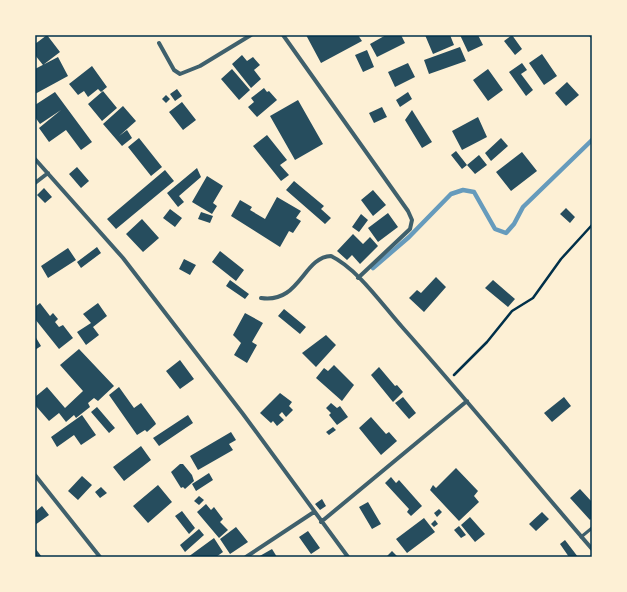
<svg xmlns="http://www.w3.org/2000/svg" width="627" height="592" viewBox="0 0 627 592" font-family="'Varela Round',sans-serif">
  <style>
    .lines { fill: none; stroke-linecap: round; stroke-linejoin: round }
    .stream { stroke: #669bbc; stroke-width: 4.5 }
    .building { fill: #264d5e }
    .path { stroke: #003049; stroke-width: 2.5 }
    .service { stroke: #3f606c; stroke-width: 3 }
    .minor { stroke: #3f606c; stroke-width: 4 }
    .neatline { fill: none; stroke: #003049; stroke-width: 1.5 }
  </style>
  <rect width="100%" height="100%" fill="#fdf0d5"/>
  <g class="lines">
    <path class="stream" d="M373 268 409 237 451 194 463 190 474 192 495 229 506 233 514 224 523 207 592 140"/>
  </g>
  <path class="building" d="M47 35 60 52 43 65 35 55V44Z
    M306 35H358L362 41 321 63Z
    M386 35H401L405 43 377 57 370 44Z
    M425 35H450L454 45 433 54Z
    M460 35H478L483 45 468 52Z
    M512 35 522 49 515 55 504 41Z
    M460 47 466 61 429 74 424 60Z
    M367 50 374 67 363 72 355 55Z
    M542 54 557 76 544 85 529 63Z
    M242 55 247 61 253 57 260 65 254 70 261 79 251 88 232 64Z
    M58 57 68 76 35 94V69Z
    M408 63 415 77 395 87 388 72Z
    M522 63 527 70 521 74 533 90 526 96 509 72Z
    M92 66 107 87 101 92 98 89 88 97 84 91 78 95 69 84Z
    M232 69 250 90 239 100 221 79Z
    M488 69 503 90 488 101 473 80Z
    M567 82 579 95 566 106 555 93Z
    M264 88 267 92 269 91 277 100 257 117 248 107 254 102 251 98Z
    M177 89 182 96 175 101 170 94Z
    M103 91 117 108 102 121 88 104Z
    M55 92 92 142 81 150 66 130 49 142 39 128 61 110 40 124 35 117V105Z
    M408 92 412 99 400 107 396 100Z
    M166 95 170 99 166 103 162 99Z
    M298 100 323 144 295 160 270 116Z
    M182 102 196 120 183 130 169 112Z
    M123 106 136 121 119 136 127 130 132 138 122 146 103 124Z
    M382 107 387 117 374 123 369 113Z
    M412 110 432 142 422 148 405 120Z
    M478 117 487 137 462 150 452 131Z
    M267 135 287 160 280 165 289 175 281 181 253 146Z
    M139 138 162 167 151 176 128 147Z
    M501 138 508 146 491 161 485 153Z
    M456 151 467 165 462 169 451 155Z
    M522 152 537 171 511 191 496 172Z
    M479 155 487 165 475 174 467 165Z
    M77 167 89 181 81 188 69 174Z
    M197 168 201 177 179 196 184 202 178 207 167 193Z
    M165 170 174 181 116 229 107 219Z
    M207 176 223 186 213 203 217 206 212 214 192 202Z
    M294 181 324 206 321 209 331 218 325 224 286 190Z
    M44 188 52 197 45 203 37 195Z
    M373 190 386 205 373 216 361 200Z
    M277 197 301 211 296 218 301 221 293 233 289 231 280 247 231 216 240 200 252 207 250 210 265 219Z
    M566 208 575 217 570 223 560 214Z
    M170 209 182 218 175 227 163 218Z
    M201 212 213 216 210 223 198 219Z
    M388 213 398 227 378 242 368 228Z
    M361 214 368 220 359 232 352 227Z
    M142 219 159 238 143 252 126 234Z
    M353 234 363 244 370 237 378 246 360 264 352 255 347 260 337 251Z
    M97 247 101 253 81 268 77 262Z
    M68 248 76 260 48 278 41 266Z
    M220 251 244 270 236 281 212 262Z
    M184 259 196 265 190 275 179 269Z
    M436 277 446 287 424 312 409 298 417 290 421 293Z
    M230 280 249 294 245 299 226 286Z
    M493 280 515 299 508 307 485 288Z
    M40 303 50 316 53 313 58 319 55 322 59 327 63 325 73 338 59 349 35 319V307Z
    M98 303 107 316 93 327 99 335 86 345 77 332 91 323 83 314Z
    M284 309 306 327 300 334 278 316Z
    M245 313 263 323 252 342 257 345 247 363 234 355 241 343 233 335Z
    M326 335 336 345 316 367 302 353Z
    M35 336 41 346 35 350Z
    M79 349 114 386 98 401 94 398 88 403 90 407 76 418 74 415 66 422 59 413 49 421 35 405V397L47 387 65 408 83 391 60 365Z
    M180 360 194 379 180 389 166 371Z
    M334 365 354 385 342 401 316 378 324 368 328 371Z
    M379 367 395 386 397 385 403 392 393 402 371 375Z
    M119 387 134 408 141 403 155 422 156 424 147 432 145 430 137 435 109 395Z
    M280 393 292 402 289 406 293 410 286 417 282 412 279 415 284 420 277 426 273 421 271 423 260 413Z
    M403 397 416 413 409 419 395 403Z
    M564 397 571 406 552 422 544 413Z
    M331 403 337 408 340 406 348 417 337 425 329 415 331 413 326 408Z
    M97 407 115 428 109 433 91 412Z
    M82 415 96 435 81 445 74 435 57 447 51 437Z
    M188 415 193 423 159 446 153 438Z
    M371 417 386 434 389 432 397 441 381 455 359 428Z
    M333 427 336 430 329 435 326 432Z
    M231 432 236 440 229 444 233 450 198 470 190 456Z
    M141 446 151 460 124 481 113 467Z
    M180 464H183L192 475 194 481 185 489 183 487 181 488 171 472Z
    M456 468 478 491 474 496 479 502 459 521 430 490 433 485 436 488Z
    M209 473 213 480 196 491 192 484Z
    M82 476 92 485 78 500 68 491Z
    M391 477 396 483 399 480 422 506 411 516 407 512 409 509 385 483Z
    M158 485 172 502 148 523 133 506Z
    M101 487 107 493 100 498 95 492Z
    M580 489 592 502V518L590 520 570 498Z
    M199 496 204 500 199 505 194 501Z
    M322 499 326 506 320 510 315 504Z
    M368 502 381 524 372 529 359 507Z
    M206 504 211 510 214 507 223 519 220 522 228 530 219 538 197 512Z
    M42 506 49 515 35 525V512Z
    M439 509 442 512 437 517 434 513Z
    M182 511 195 528 189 534 175 516Z
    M542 512 549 519 536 531 529 524Z
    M470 517 485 534 475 542 461 525Z
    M424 518 435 532 407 553 396 539Z
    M435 520 438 524 434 527 431 524Z
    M459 526 466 535 461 538 454 530Z
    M236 527 248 542 230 554 220 539Z
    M199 529 204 535 185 552 180 545Z
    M308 531 320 548 311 554 299 537Z
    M214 538 223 552 216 557H188Z
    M565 540 578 557H569L560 544Z
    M35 548 42 557H35Z
    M272 549 277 557H258Z
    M392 551 398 557H386Z"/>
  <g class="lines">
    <path class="path" d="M454 375 487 342 512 311 533 298 561 259 592 225"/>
    <path class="service" d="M581 537 592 528"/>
    <path class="minor" d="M283 35 408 211 412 220 410 229 358 278
      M591 35 592 36
      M159 43 174 70 180 74 200 66 251 35
      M35 159 123 258 243 414 348 557
      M35 183 48 173
      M261 298C300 304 303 257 331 256 358 269 383 306 403 328 468 401 529 476 592 549
      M35 475 100 557
      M321 522 467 401
      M246 557 314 512"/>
  </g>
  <rect width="627" height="592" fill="none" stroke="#fdf0d5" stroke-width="72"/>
  <rect x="36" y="36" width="555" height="520" class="neatline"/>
</svg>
